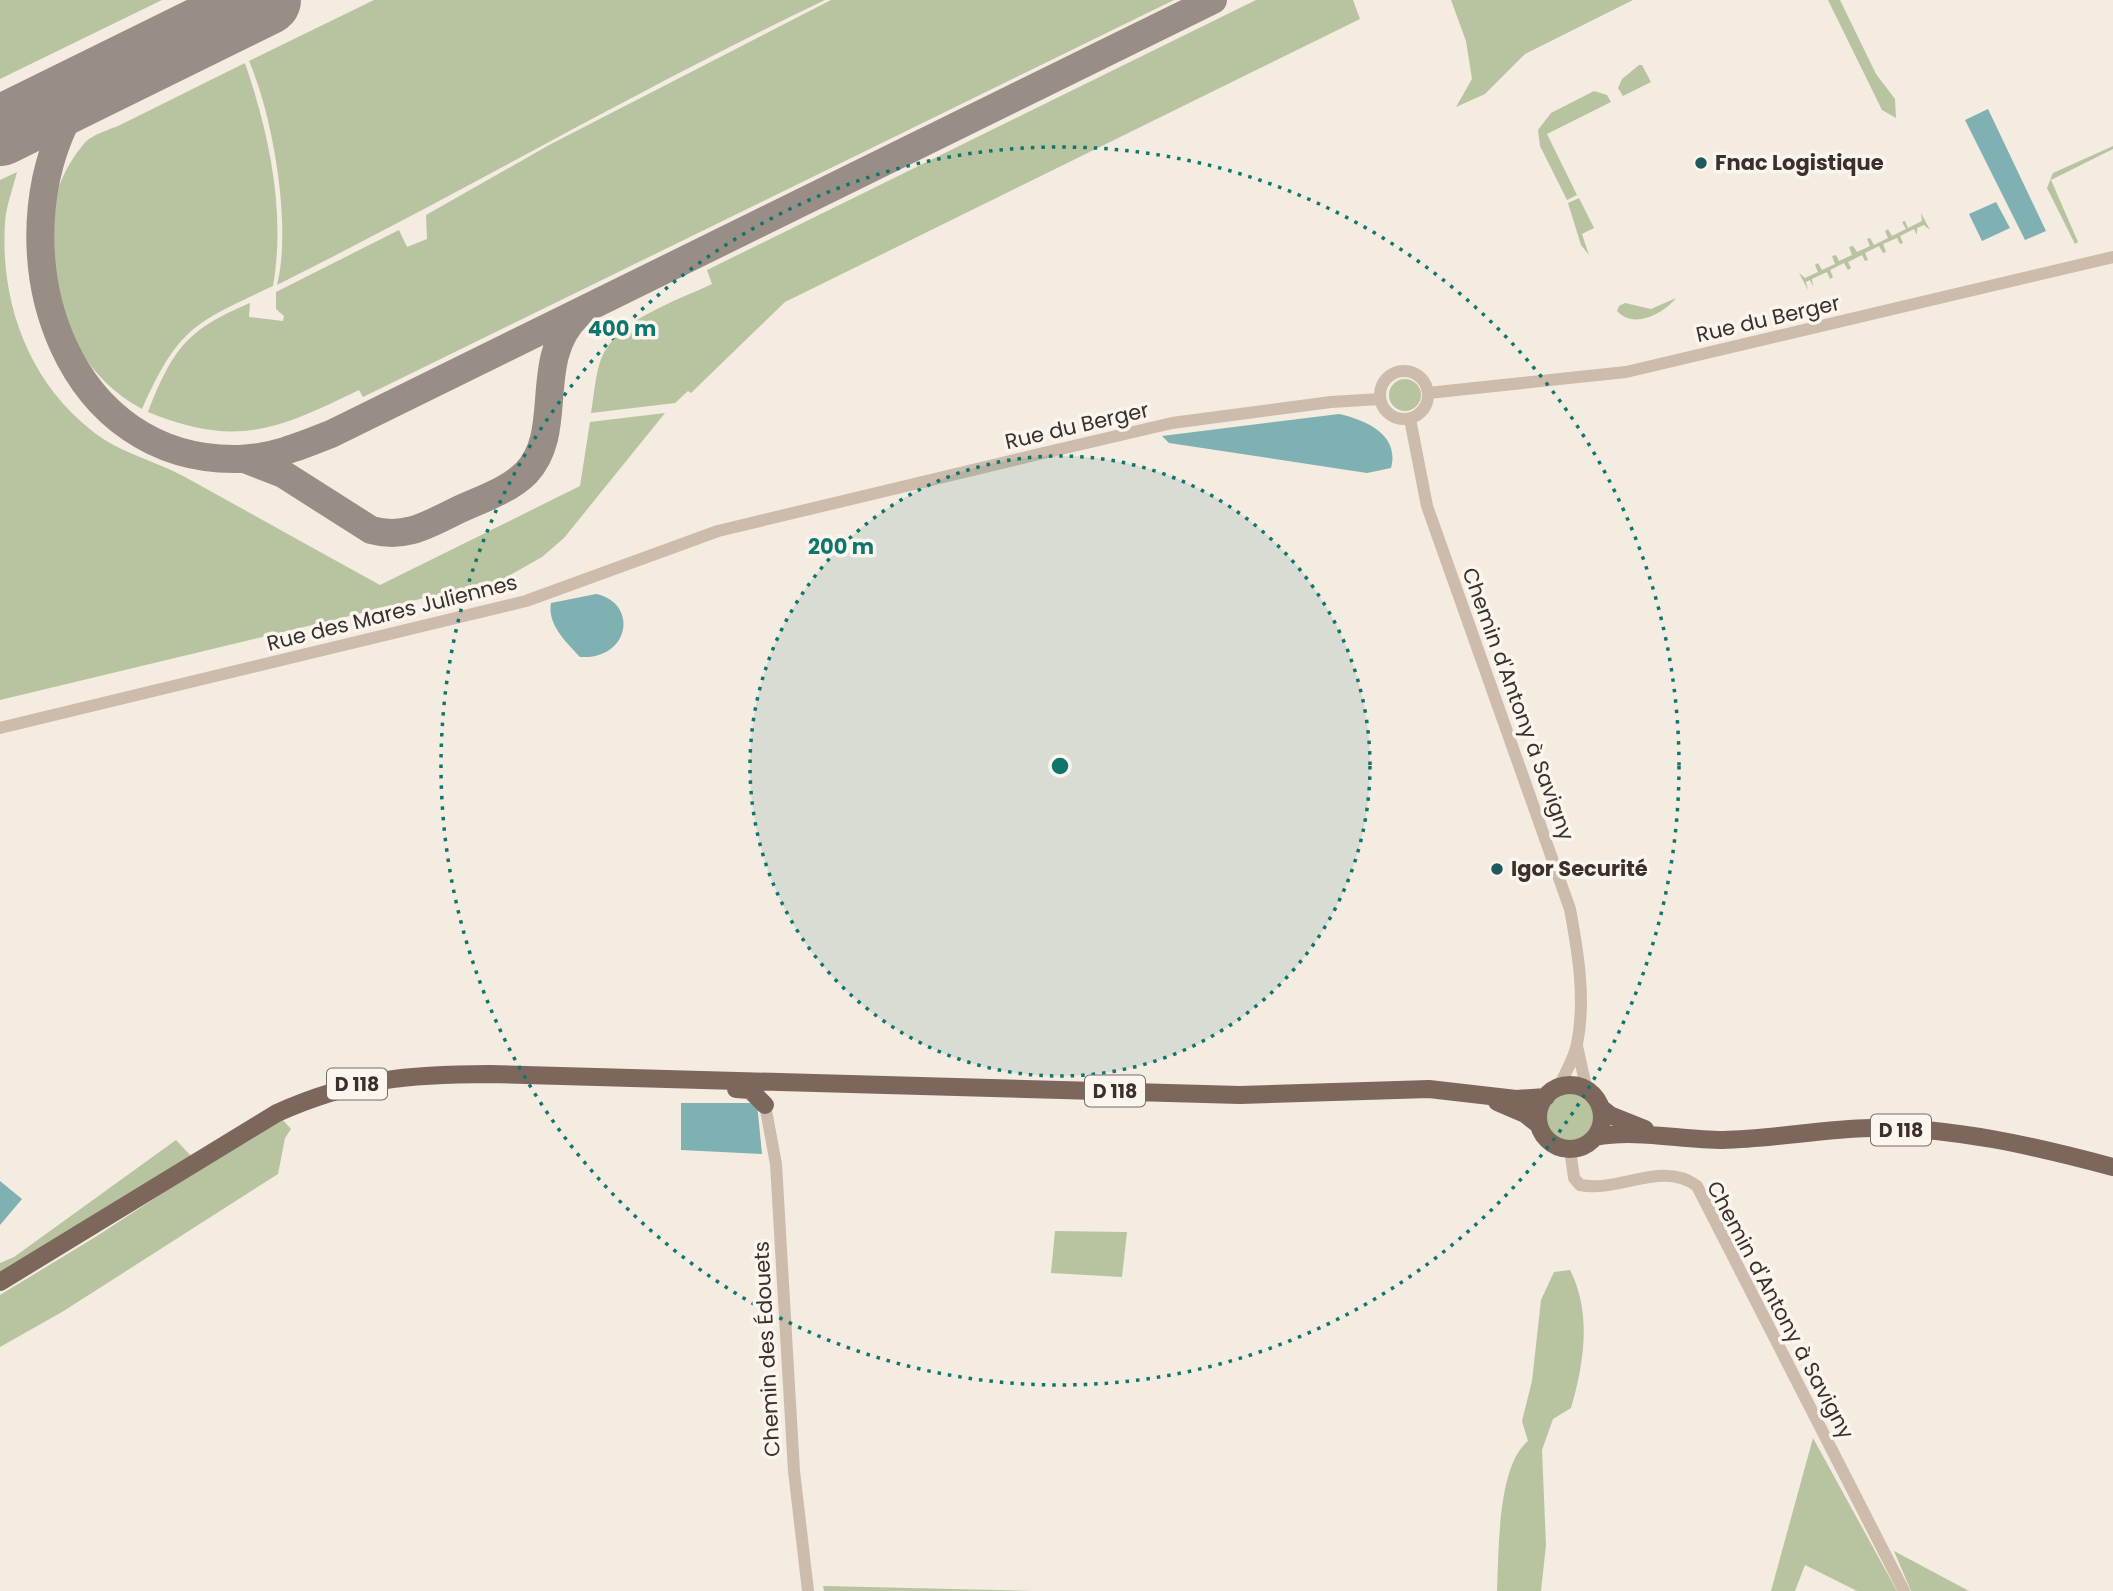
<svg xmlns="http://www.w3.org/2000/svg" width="2113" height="1591" viewBox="0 0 2113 1591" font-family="Poppins,sans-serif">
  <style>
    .green { fill: #b8c4a0 }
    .water { fill: #7fb0b2 }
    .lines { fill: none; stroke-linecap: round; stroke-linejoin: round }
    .taxiway { stroke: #988e86; stroke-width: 28 }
    .runway { stroke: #988e86; stroke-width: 70 }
    .street { stroke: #cdbbac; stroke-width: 12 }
    .primary { stroke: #7d675c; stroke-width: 18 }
    .ring { fill: none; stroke: #0f766e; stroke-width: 3.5; stroke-dasharray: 3.5 7 }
    .poi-dot { fill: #1f5a5e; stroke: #fbf5ee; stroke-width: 2.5 }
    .labels { text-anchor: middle; stroke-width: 7; stroke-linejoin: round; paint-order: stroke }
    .shield { fill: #fbf5ee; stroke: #756b66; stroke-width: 2 }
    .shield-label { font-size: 19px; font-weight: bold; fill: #3b302b }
    .poi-label { font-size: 21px; font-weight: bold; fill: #3b302b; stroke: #fbf5ee; text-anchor: start }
    .street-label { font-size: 21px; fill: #3b302b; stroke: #fbf5ee }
    .centre { fill: #0f766e; stroke: #fbf5ee; stroke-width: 3.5 }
    .ring-label { font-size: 21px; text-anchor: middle; font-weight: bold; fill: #0f766e; stroke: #fbf5ee; stroke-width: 7; stroke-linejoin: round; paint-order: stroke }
  </style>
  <rect width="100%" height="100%" fill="#f4ebe1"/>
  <path class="green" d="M0 0H162L0 79Z
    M374 0H825C639 89 461 193 277 285 292 226 273 116 249 61Z
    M831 0H1174L363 397 359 390C277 430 236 448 148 412 173 349 186 330 250 303L249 317 283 321 284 316 276 309V292L399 230 407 247 427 239 426 215 551 144Z
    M1256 0H1353L1360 19 785 302 691 393 688 391 675 403 591 413C594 396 595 376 601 359 617 319 677 301 712 284L707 270Z
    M1451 0H1633L1525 54 1485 94 1456 107 1472 79 1466 41Z
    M1828 0H1840L1876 74 1895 99 1896 118 1882 110Z
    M245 63C269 133 286 212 273 286 194 323 179 327 142 409 54 363 16 225 83 145 90 135 109 130 120 125 162 104 203 84 245 63Z
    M1639 65H1642L1651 82 1623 96 1618 88 1622 79Z
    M1594 91 1607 95 1611 102 1547 134 1577 195 1567 200 1540 146 1538 130 1551 113Z
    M2113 146V149L2051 180 2078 242 2075 244 2047 188 2053 173Z
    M17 172C13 188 6 206 5 223 0 302 28 380 91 430 119 453 154 460 185 477 250 513 315 549 380 585L580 486 590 422 665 413 564 538 542 557 503 579 0 700V180Z
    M1579 198 1594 228 1582 234 1589 255 1581 245 1568 203Z
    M1921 213 1930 230 1924 225 1917 228V235L1914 229 1900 236 1903 243 1900 244 1897 238 1883 244 1886 252 1883 253 1879 246 1865 253 1868 260 1865 261 1862 255 1848 262 1851 268 1848 270 1844 263 1830 270 1833 277 1830 279 1827 272 1812 279 1813 287 1810 280 1806 282 1808 290 1799 273 1805 278 1818 272 1815 265 1818 263 1822 270 1835 264 1832 256 1836 255 1839 261 1852 255 1849 247 1853 246 1857 252 1870 246 1867 239 1870 238 1874 245 1888 238 1885 231 1888 229 1892 236 1906 229 1902 222 1905 221 1908 228 1922 221Z
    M1676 298C1664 313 1634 330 1617 311L1619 306 1625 303 1651 309Z
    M1389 395a16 16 0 1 1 32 0a16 16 0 1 1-32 0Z
    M1545 1118a25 25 0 1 1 50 0a25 25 0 1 1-50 0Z
    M282 1119 291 1129 285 1138 278 1174 62 1312 0 1347V1295L97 1236 247 1138Z
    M176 1140 191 1156 0 1274V1263L14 1257Z
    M1055 1231 1127 1232 1122 1277 1051 1273Z
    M1570 1270C1592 1313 1584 1364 1571 1408L1553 1419 1542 1450 1546 1545 1541 1591H1497C1499 1552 1497 1466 1528 1441L1522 1421 1532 1381 1541 1300 1554 1272Z
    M1813 1438 1897 1591H1857L1805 1565 1795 1591H1771Z
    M1894 1551 1969 1591H1911Z
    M823 1586 1035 1591H824Z"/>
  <path class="water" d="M1988 109 2046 231 2025 240 1965 120Z
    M1996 202 2010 228 1982 241 1969 214Z
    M1339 414C1366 420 1400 435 1391 468L1367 473 1169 443 1162 436Z
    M596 594C639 603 630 660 580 657 566 642 547 624 551 603Z
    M681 1103H757L762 1154 681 1150Z
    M0 1181 22 1199 0 1225Z"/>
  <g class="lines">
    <path class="taxiway" d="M142 61C112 79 85 97 64 125 0 264 68 463 239 459 272 458 301 446 331 434L1213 0
      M247 460 283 474 371 530C404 539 426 526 456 511 479 500 508 491 526 473 566 431 531 360 578 315"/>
    <path class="runway" d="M0 131 266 0"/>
    <path class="street" d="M1380 395a24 24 0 1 1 48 0a24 24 0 1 1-48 0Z
      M1428 393 1626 372 2113 257
      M1410 419 1427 506 1570 909C1578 952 1586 1000 1577 1044 1574 1059 1565 1074 1558 1088
      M0 728 526 601 718 531 1035 455 1172 423 1331 402 1380 399
      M1577 1046 1587 1091
      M765 1105 776 1164 794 1471 808 1591
      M1570 1149 1574 1178 1580 1185C1619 1193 1662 1160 1697 1186L1904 1591"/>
    <path class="primary" d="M1538 1117a32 32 0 1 1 64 0a32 32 0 1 1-64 0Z
      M736 1089 750 1090 765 1105
      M1497 1102 1525 1114 1539 1125
      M1600 1107 1610 1115 1645 1129
      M1595 1137C1637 1129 1680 1140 1723 1140 1772 1139 1822 1129 1871 1128 1954 1127 2034 1146 2113 1167
      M0 1282 277 1113C353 1079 409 1074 490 1074L1240 1095 1429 1089 1516 1099 1546 1097"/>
  </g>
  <circle cx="1060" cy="766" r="310" fill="#0f766e" fill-opacity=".12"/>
  <g class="ring">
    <circle cx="1060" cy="766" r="310"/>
    <circle cx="1060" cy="766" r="619"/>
  </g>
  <g class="poi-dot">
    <circle cx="1701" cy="163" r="7"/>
    <circle cx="1497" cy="869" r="7"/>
  </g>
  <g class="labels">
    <g class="shield">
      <rect x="327" y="1068.5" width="60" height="31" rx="5"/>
      <rect x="1085" y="1075.5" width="60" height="31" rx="5"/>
      <rect x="1871" y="1114.5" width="60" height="31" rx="5"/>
    </g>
    <g class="shield-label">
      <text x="357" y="1091">D 118</text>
      <text x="1115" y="1098">D 118</text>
      <text x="1901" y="1137">D 118</text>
    </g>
    <g class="poi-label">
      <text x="1715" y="170">Fnac Logistique</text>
      <text x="1511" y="876">Igor Securité</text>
    </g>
    <g class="street-label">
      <text transform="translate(1768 319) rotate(-13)" y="7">Rue du Berger</text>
      <text transform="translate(1077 426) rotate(-13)" y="7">Rue du Berger</text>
      <text transform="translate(392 613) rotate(-14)" y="7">Rue des Mares Juliennes</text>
      <text transform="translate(1518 704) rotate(70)" y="7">Chemin d'Antony à Savigny</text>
      <text transform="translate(1780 1310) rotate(62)" y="7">Chemin d'Antony à Savigny</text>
      <text transform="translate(767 1349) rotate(-93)" y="7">Chemin des Édouets</text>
    </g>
  </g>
  <circle cx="1060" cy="766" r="10" class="centre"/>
  <g class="ring-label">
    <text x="622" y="336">400 m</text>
    <text x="841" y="554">200 m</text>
  </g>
</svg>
